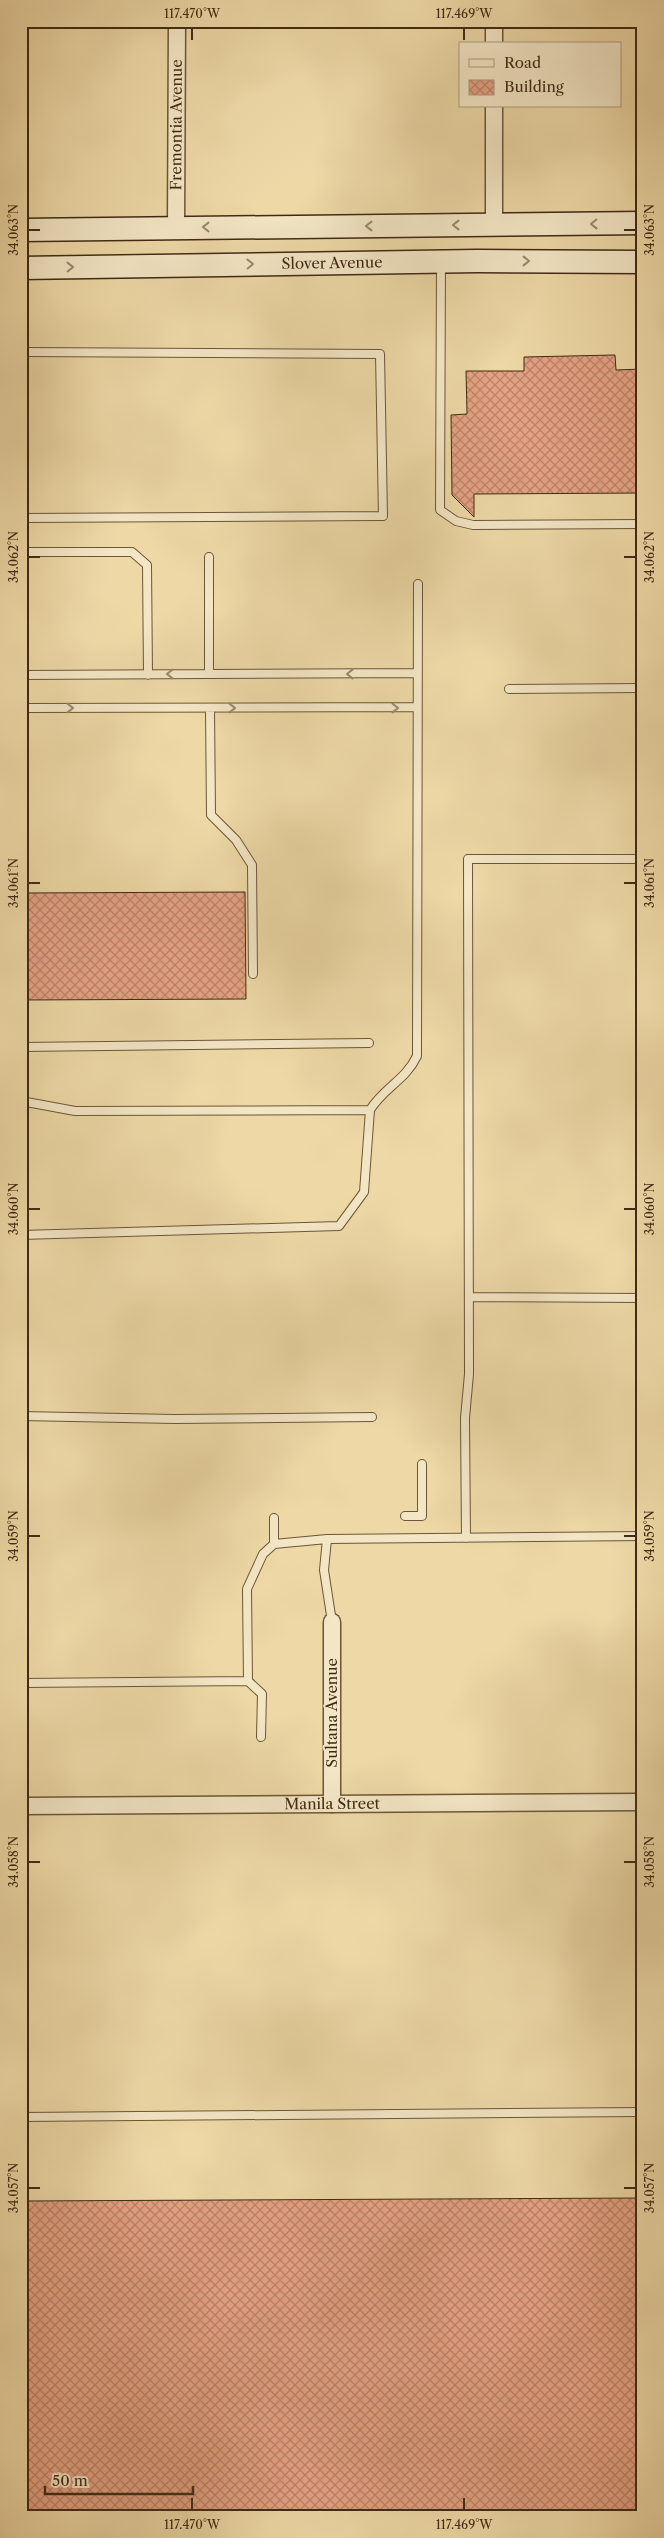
<svg xmlns="http://www.w3.org/2000/svg" width="664" height="2538" viewBox="0 0 664 2538" font-family="'Libre Caslon Text',serif">
  <style>
    .building { fill: url(#building-cross-hatch); stroke: #402a14 }
    .lines { fill: none; stroke-linecap: round; stroke-linejoin: round }
    .service-casing { stroke: #6b5638; stroke-width: 10 }
    .minor-casing { stroke: #6b5638; stroke-width: 19 }
    .secondary-casing { stroke: #402a14; stroke-width: 25 }
    .service { stroke: #f3e6c5; stroke-width: 8 }
    .minor { stroke: #f3e6c5; stroke-width: 16 }
    .secondary { stroke: #f3e6c5; stroke-width: 22 }
    .oneway { stroke: #9a886c }
    .ticks { fill: none; stroke: #402a14; stroke-width: 2 }
    .labels { text-anchor: middle; stroke-width: 4; stroke-linejoin: round; paint-order: stroke }
    .street-label { font-size: 15px; fill: #402a14; stroke: #f3e6c5 }
    .neatline { fill: none; stroke: #402a14; stroke-width: 2 }
    .ticks-label { font-size: 12px; text-anchor: middle; fill: #402a14 }
  </style>
  <defs>
    <pattern id="building-cross-hatch" width="8" height="8" patternUnits="userSpaceOnUse" patternTransform="scale(1.25)"><rect width="8" height="8" fill="#e5a283"/><path d="M0 0l8 8M0 8l8-8" fill="none" stroke="#bb846a"/></pattern>
  </defs>
  <rect width="100%" height="100%" fill="#edd8a6"/>
  <filter id="stains"><feTurbulence type="fractalNoise" baseFrequency=".004" numOctaves="4"/><feColorMatrix values="0 0 0 0 .2 0 0 0 0 .09 0 0 0 0 .02 0 0 0 .5 -.17"/></filter>
  <radialGradient id="worn" r=".72"><stop offset=".6" stop-color="#630" stop-opacity="0"/><stop offset="1" stop-color="#630" stop-opacity=".3"/></radialGradient>
  <path class="building" d="M615 355 616 370 643 369V493L474 494V517L452 495 451 415 467 414 466 371H524V357Z
    M245 892 246 999 21 1000V893Z
    M643 2198V2517H21V2201Z"/>
  <g class="lines">
    <g class="service-casing">
      <path id="service" d="M441 264 440 510 456 521 473 525 643 524
        M21 352 380 354 383 516 21 518
        M21 552H132L147 565 148 675
        M209 557V674
        M21 675 417 673
        M509 689 643 688
        M21 708 417 707
        M210 708 211 815 236 840 252 865 253 974
        M21 1047 369 1043
        M21 1101 75 1111 370 1110C384 1087 405 1081 417 1056L418 584
        M21 1235 339 1226 364 1192 370 1110
        M469 1297 643 1298
        M21 1416 175 1419 372 1417
        M405 1516H422V1464
        M274 1518V1544
        M466 1538 465 1418 469 1374 468 859H643
        M327 1539 324 1570 332 1622
        M248 1681 262 1694 261 1737
        M21 1683 248 1681 247 1589 263 1554 274 1544 327 1539 643 1536
        M21 2117 643 2112"/>
    </g>
    <g class="minor-casing">
      <g id="minor">
        <path d="M494 21V44"/>
        <path d="M494 106V225"/>
        <path id="s1" d="M176 227 177 21"/>
        <path d="M332 1804V1622"/>
        <path id="s2" d="M21 1806 643 1802"/>
      </g>
    </g>
    <g class="secondary-casing">
      <g id="secondary">
        <path d="M21 230 643 223"/>
        <path id="s3" d="M21 268 477 261 643 262"/>
      </g>
    </g>
    <use href="#service" class="service"/>
    <use href="#minor" class="minor"/>
    <use href="#secondary" class="secondary"/>
  </g>
  <defs><path id="oneway-chevron" d="M-2-3.5L2.5 0L-2 3.5" fill="none" stroke-width="1.6" stroke-linecap="round" stroke-linejoin="round" transform="scale(1.25)"/></defs>
  <g class="oneway">
    <use href="#oneway-chevron" transform="translate(594 224) rotate(179)"/>
    <use href="#oneway-chevron" transform="translate(456 225) rotate(180)"/>
    <use href="#oneway-chevron" transform="translate(369 226) rotate(180)"/>
    <use href="#oneway-chevron" transform="translate(206 227) rotate(180)"/>
    <use href="#oneway-chevron" transform="translate(526 261)"/>
    <use href="#oneway-chevron" transform="translate(250 264) rotate(-1)"/>
    <use href="#oneway-chevron" transform="translate(70 267) rotate(-1)"/>
    <use href="#oneway-chevron" transform="translate(170 674) rotate(180)"/>
    <use href="#oneway-chevron" transform="translate(350 674) rotate(180)"/>
    <use href="#oneway-chevron" transform="translate(70 708)"/>
    <use href="#oneway-chevron" transform="translate(232 708)"/>
    <use href="#oneway-chevron" transform="translate(395 708)"/>
  </g>
  <path class="ticks" d="M192 28V40M464 28V40M28 230H40M624 230H636M28 557H40M624 557H636M28 883H40M624 883H636M28 1209H40M624 1209H636M28 1536H40M624 1536H636M28 1862H40M624 1862H636M28 2188H40M624 2188H636M192 2498V2510M464 2498V2510"/>
  <g class="labels">
    <g class="street-label">
      <text dy="5" stroke="none"><textPath href="#s1" startOffset="102">Fremontia Avenue</textPath></text>
      <text dy="5" stroke="none"><textPath href="#s3" startOffset="311">Slover Avenue</textPath></text>
      <text transform="translate(332 1713) rotate(-90)" y="5">Sultana Avenue</text>
      <text dy="5" stroke="none"><textPath href="#s2" startOffset="311">Manila Street</textPath></text>
    </g>
  </g>
  <rect width="664" height="2538" fill="none" stroke="#edd8a6" stroke-width="55"/>
  <rect x="459" y="42" width="162" height="65" fill="#f3e6c5" stroke="#ab9b7e"/>
  <rect x="469" y="59" width="25" height="8" fill="#f3e6c5" stroke="#ab9b7e"/>
  <text x="504" y="68" font-size="15" fill="#402a14">Road</text>
  <rect x="469" y="80" width="25" height="15" fill="url(#building-cross-hatch)" stroke="#ab9b7e"/>
  <text x="504" y="92" font-size="15" fill="#402a14">Building</text>
  <path d="M45 2486v8h148v-8" fill="none" stroke="#402a14" stroke-width="2.5"/>
  <text x="52" y="2486" font-size="15" fill="#402a14" stroke="#f3e6c5" stroke-width="4" paint-order="stroke">50 m</text>
  <rect x="28" y="28" width="608" height="2482" class="neatline"/>
  <g class="ticks-label">
    <text x="192" y="18">117.470°W</text>
    <text x="464" y="18">117.469°W</text>
    <text transform="translate(14 230) rotate(-90)" y="4">34.063°N</text>
    <text transform="translate(650 230) rotate(-90)" y="4">34.063°N</text>
    <text transform="translate(14 557) rotate(-90)" y="4">34.062°N</text>
    <text transform="translate(650 557) rotate(-90)" y="4">34.062°N</text>
    <text transform="translate(14 883) rotate(-90)" y="4">34.061°N</text>
    <text transform="translate(650 883) rotate(-90)" y="4">34.061°N</text>
    <text transform="translate(14 1209) rotate(-90)" y="4">34.060°N</text>
    <text transform="translate(650 1209) rotate(-90)" y="4">34.060°N</text>
    <text transform="translate(14 1536) rotate(-90)" y="4">34.059°N</text>
    <text transform="translate(650 1536) rotate(-90)" y="4">34.059°N</text>
    <text transform="translate(14 1862) rotate(-90)" y="4">34.058°N</text>
    <text transform="translate(650 1862) rotate(-90)" y="4">34.058°N</text>
    <text transform="translate(14 2188) rotate(-90)" y="4">34.057°N</text>
    <text transform="translate(650 2188) rotate(-90)" y="4">34.057°N</text>
    <text x="192" y="2529">117.470°W</text>
    <text x="464" y="2529">117.469°W</text>
  </g>
  <rect width="100%" height="100%" filter="url(#stains)"/>
  <rect width="100%" height="100%" fill="url(#worn)"/>
</svg>
